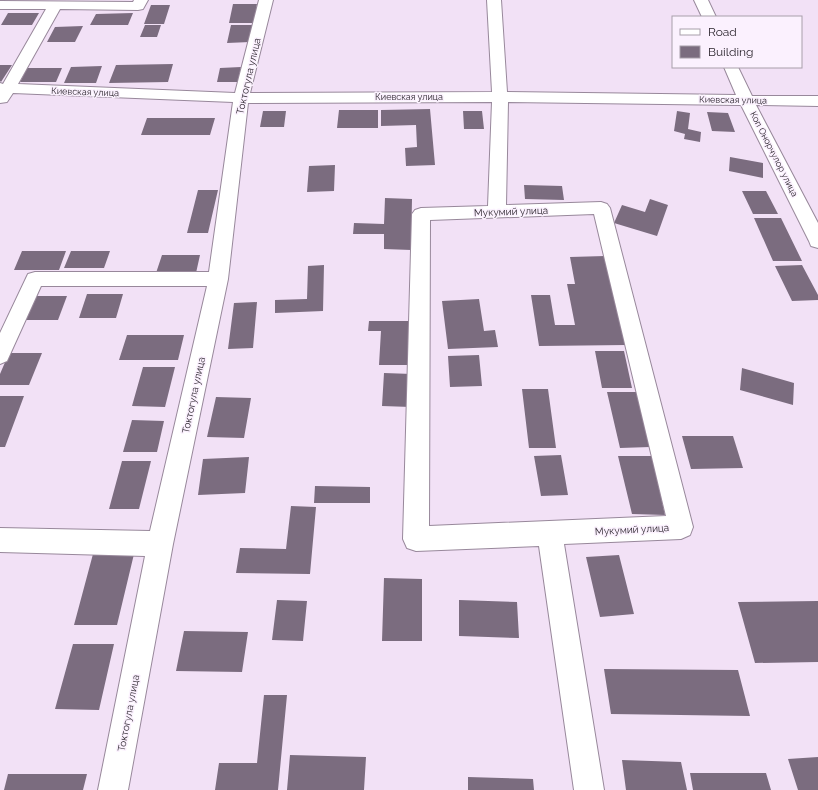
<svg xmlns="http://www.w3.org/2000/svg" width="818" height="790" viewBox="0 0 818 790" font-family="Raleway,sans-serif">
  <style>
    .building { fill: #7b6c7f }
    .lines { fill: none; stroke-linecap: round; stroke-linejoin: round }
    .minor-casing { stroke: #98889b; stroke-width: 2 }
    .minor { fill: #fff; fill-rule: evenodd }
    .labels { text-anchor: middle; stroke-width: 3; stroke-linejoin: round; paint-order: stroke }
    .far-street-label { font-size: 9px; fill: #2b252d; stroke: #fbf1fe }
    .street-label { font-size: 10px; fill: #2b252d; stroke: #fbf1fe }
  </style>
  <rect width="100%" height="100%" fill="#f2e1f6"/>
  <path class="building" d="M233 4H257L254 23H229Z
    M151 5H170L164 24H144Z
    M8 13H39L32 25H1Z
    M133 13 128 25H90L96 14Z
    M145 25H161L157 37H140Z
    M231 25H253L250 42 227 43Z
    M83 26 75 42H47L55 27Z
    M173 64 168 82 109 83 116 65Z
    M0 65H12L1 82 0 81Z
    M102 66 96 83H64L71 67Z
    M241 67 238 82H217L220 68Z
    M27 68H62L56 82H20Z
    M430 109 435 165 406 166 405 148 417 147 416 125 381 126V110Z
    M339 110H378V128H337Z
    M263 111H286L284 127H260Z
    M463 111H482L484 129H464Z
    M677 111 690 113 688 129 701 132 700 142 684 139 685 134 674 131Z
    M707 112 728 113 735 132 712 131Z
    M147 118H215L210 135H141Z
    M730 157 763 163V178L729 171Z
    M335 165 334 191 307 192 309 166Z
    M524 185 562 186 564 200 525 199Z
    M198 190H218L208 233H187Z
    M742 191H766L778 214H753Z
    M385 198 412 199 411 250 384 249V234H353L354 223 384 224Z
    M650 199 668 205 657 236 614 223 622 205 645 212Z
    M754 218H781L802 261H773Z
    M22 251H66L59 270H14Z
    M71 251H110L104 268H64Z
    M162 255H200L196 273H156Z
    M605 256 626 345 539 346 531 295H550L555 325H575L567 284H575L570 257Z
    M324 265 323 311 275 313V300L307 299 308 266Z
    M802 265 818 295V300L792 301 775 266Z
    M87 294H123L116 318H79Z
    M34 296H67L58 320H24Z
    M479 299 484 331 495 330 498 347 448 349 442 301Z
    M257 302 253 348 228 349 234 303Z
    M369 321H413V365H379L381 331H368Z
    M127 335H184L178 360H119Z
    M595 351H624L632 388H602Z
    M9 353H42L29 385H0V374Z
    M479 355 482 386 450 387 448 356Z
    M143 367H175L165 407 132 406Z
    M742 368 794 383 793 405 740 390Z
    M384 373 412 374 411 407 382 406Z
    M522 389H548L556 448H529Z
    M607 392H636L650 447 620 448Z
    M0 396H24L5 447H0Z
    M216 397 251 398 244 438 207 437Z
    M132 420 164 421 157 452H123Z
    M682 436H733L743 468 691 469Z
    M561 455 568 495 541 496 534 456Z
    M618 456H652L665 515 632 514Z
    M249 457 245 493 198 495 203 459Z
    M122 461H151L139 509H109Z
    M315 486 370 487V503H314Z
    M291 506 316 507 310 574 236 573 240 548 286 549Z
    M93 554H134L117 625H74Z
    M619 555 634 614 600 617 586 557Z
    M384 578 422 579V641H382Z
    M277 600 307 601 303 641 272 640Z
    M459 600 517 602 519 638 459 636Z
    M818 601V662L755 663 738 602Z
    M184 631 248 632 242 672 176 671Z
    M73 644H114L99 710 55 709Z
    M604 669 738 670 750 716 611 714Z
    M264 695H287L278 790H215L219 763H257Z
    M290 755 366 757 364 790H287Z
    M818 757V790H798L788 759Z
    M622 760 681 762 687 790H626Z
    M690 773H766L771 790H693Z
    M8 774H87L83 790H4Z
    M468 777 533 779 534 790H468Z"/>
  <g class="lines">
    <g class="minor-casing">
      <path id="minor" d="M134 0H148L143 9 138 10 60 9 18 84 235 93 259 0H273L250 93 492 92 487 0H501L507 92 736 95 724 67H738L752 96H818V106L756 105 818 223V248L811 246 809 241 741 105 508 102 506 205 601 202 607 204 610 208 693 527 690 535 681 539 564 544 604 790H574L539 546 416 551 407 548 403 539 412 214 415 210 421 208 488 206 492 102 248 103 228 279 173 544 128 790H98L145 556 0 552V528L150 531 207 286H41L7 361 0 364V333L28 274 35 272H209L233 102 13 93 7 102 0 103V83L3 84 46 9H0V1L133 2ZM594 214 666 516 429 526 430 220Z
        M694 0H708L716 17H702Z"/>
    </g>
    <use href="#minor" class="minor"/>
  </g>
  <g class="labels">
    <g class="far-street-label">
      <text transform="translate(85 92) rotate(2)" y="3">Киевская улица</text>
      <text x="409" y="100">Киевская улица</text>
      <text transform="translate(733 100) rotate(1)" y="3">Киевская улица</text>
      <text transform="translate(774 154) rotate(63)" y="3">Коп Онорчулор улица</text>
    </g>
    <g class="street-label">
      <text transform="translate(248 76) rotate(-77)" y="4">Токтогула улица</text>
      <text transform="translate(511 211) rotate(-2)" y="4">Мукумий улица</text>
      <text transform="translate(193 395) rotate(-78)" y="4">Токтогула улица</text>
      <text transform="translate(632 529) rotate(-3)" y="4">Мукумий улица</text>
      <text transform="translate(128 713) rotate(-79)" y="4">Токтогула улица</text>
    </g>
  </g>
  <rect x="672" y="16" width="130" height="52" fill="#fbf1fe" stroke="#a89faa"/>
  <rect x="680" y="29" width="20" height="6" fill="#ffffff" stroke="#a89faa"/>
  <text x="708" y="36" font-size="12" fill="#2b252d">Road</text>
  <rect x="680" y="46" width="20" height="12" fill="#7b6c7f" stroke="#a89faa"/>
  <text x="708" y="56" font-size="12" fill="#2b252d">Building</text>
</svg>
